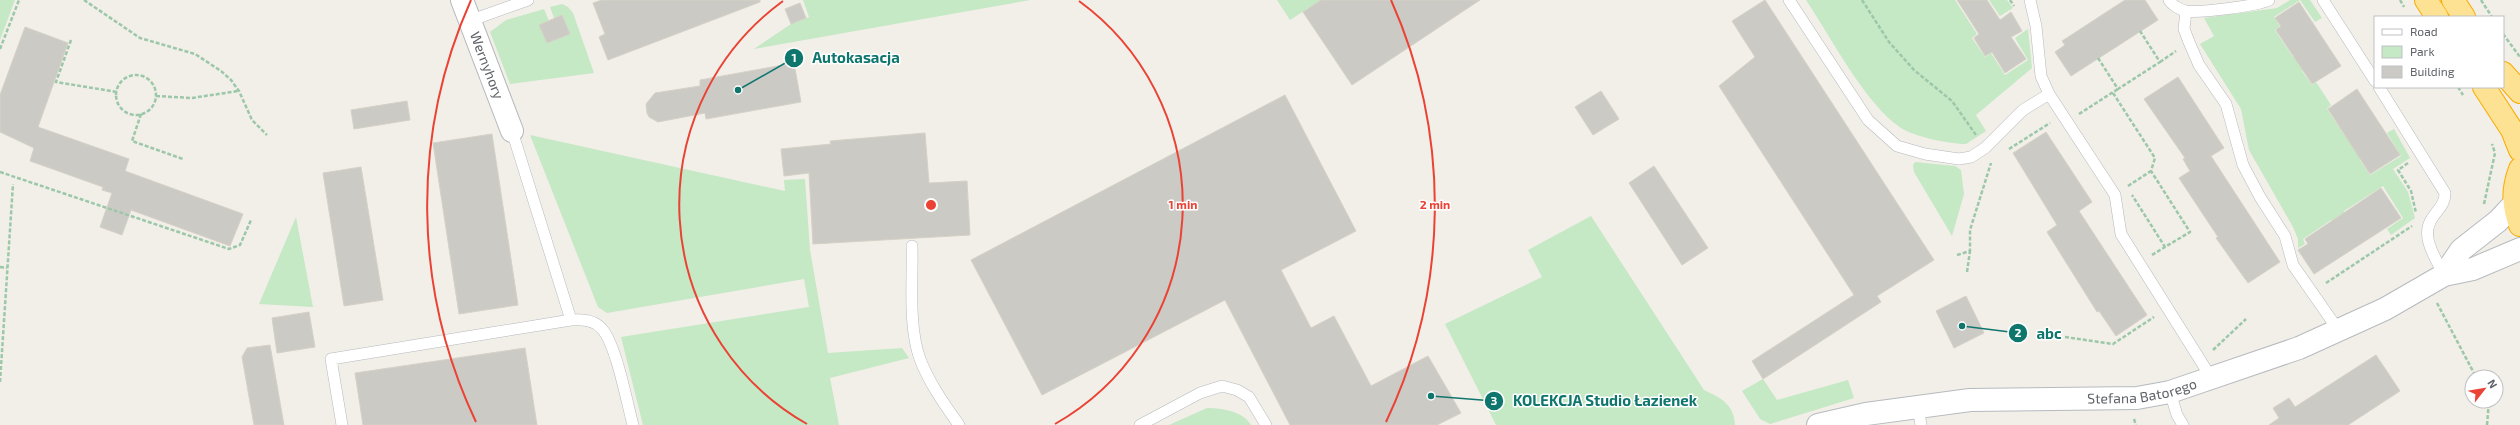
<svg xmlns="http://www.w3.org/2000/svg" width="2520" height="425" viewBox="0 0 2520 425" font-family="'Exo 2',sans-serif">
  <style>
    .green { fill: #c5e8c5 }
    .building { fill: #cccac5; stroke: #d6d1c6 }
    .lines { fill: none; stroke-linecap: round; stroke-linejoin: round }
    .lane-casing { stroke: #b5b8bc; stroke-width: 12 }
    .street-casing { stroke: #b5b8bc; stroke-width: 24 }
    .secondary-casing { stroke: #b6babf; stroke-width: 24 }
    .highway-casing { stroke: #f9ab00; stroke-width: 24 }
    .path { stroke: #9cc7a9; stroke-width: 2.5; stroke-dasharray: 4 2; stroke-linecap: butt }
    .lane { stroke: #fff; stroke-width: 11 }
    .street { stroke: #fff; stroke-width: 22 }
    .secondary { stroke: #fff; stroke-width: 22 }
    .highway { stroke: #fde293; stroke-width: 22 }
    .ring { fill: none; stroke: #ea4335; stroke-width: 2 }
    .labels { text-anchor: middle; stroke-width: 3; stroke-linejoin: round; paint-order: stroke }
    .street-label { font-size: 14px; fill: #5f6368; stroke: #fff }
    .centre { fill: #ea4335; stroke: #fff; stroke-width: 2 }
    .ring-label { font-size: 12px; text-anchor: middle; font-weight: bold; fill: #ea4335; stroke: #fff; stroke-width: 3; stroke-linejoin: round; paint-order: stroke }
    .leader { fill: none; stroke: #0f766e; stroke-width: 1.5 }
    .callout-dot { fill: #0f766e; stroke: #fff; stroke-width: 1.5 }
    .mark-label { font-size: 12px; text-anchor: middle; font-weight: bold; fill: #fff }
    .callout-label { font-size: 15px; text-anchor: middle; font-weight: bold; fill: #0f766e; stroke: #fff; stroke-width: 3; stroke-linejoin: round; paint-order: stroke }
  </style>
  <rect width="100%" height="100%" fill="#f1efe8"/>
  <path class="green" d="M0 0H15L0 40Z
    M803 0H1030L754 49 791 24 809 17Z
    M1277 0H1321L1290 20Z
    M1806 0H1955L1977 34 1972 38 1985 57 1991 53 2005 75 2028 60 2015 38 2028 29 2032 68 1976 115 1986 131 1966 144C1950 144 1915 137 1901 128 1865 104 1831 37 1806 0Z
    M1989 0H2007L2013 8 2000 16Z
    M2290 0H2310L2322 18 2315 22 2300 0 2274 17 2280 26 2275 30 2293 57 2298 54 2307 68 2302 71 2312 85 2316 82 2331 105 2327 109 2345 136 2349 134 2365 157 2360 160 2370 175 2401 156 2387 133 2394 129 2410 158 2393 169 2408 192 2415 218 2391 235 2387 229 2403 218 2383 186 2344 211 2347 216 2334 224 2331 220 2303 239 2305 244 2298 248V239L2293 227 2249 150 2241 109 2200 44 2214 36 2204 18 2277 8Z
    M562 4 568 7 573 13 594 73 510 84 490 32 506 20 544 9 549 21 539 25 547 43 570 34 562 15 554 18 550 7Z
    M530 135 785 191 784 180 805 179 810 250 828 353 902 348 909 358 830 378 839 425H643L621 337 809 307 804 279 607 313 598 307Z
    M1915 162 1955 166 1961 170 1964 194 1952 236 1914 172 1913 165Z
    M1591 216 1704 390C1721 398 1734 404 1735 425H1496L1445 324 1542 277 1528 250Z
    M296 217 313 307 259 304Z
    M1763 379 1777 400 1848 380 1854 398 1770 424 1760 419 1742 391Z
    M1207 408C1221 408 1243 411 1251 425H1169Z"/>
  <path class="building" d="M602 0H760V2L608 60 599 37 605 34 593 3Z
    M1321 0H1480L1352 85 1303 12Z
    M1765 0 1934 260 1877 296 1881 302 1763 379 1752 361 1854 295 1719 86 1755 57 1732 21Z
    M1957 0H1987L2000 20 2011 12 2022 31 2011 37 2026 59 2005 73 1992 52 1985 56 1974 38 1979 34Z
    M2125 0H2145L2158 20 2071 76 2055 52 2065 45 2062 41Z
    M2299 2 2341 66 2312 84 2276 30 2281 26 2275 18Z
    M800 3 806 18 791 24 785 9Z
    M562 15 570 34 547 43 539 25Z
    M25 27 68 43 38 127 129 159 125 171 243 214 230 246 131 210 122 235 100 227 112 193 102 190 103 187 30 161 34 148 0 132V95Z
    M794 63 801 102 706 119 705 113 658 122 649 117 647 113 646 104 655 93 700 86V80Z
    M2178 77 2224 148 2211 156 2280 262 2248 283 2216 238 2218 237 2179 178 2190 171 2183 159 2185 158 2144 99Z
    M2357 89 2400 155 2370 174 2328 109Z
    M1601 91 1619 119 1593 135 1575 107Z
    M1285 95 1356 231 1281 270 1311 328 1334 316 1371 386 1428 356 1461 413 1437 425H1290L1225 300 1042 395 971 260Z
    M407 101 410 120 354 129 351 110Z
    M2046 132 2092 202 2079 211 2147 315 2116 336 2099 311 2097 312 2047 232 2057 225 2013 153Z
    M925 133 929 183 967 181 970 235 813 244 809 173 784 176 781 149 831 144 830 141Z
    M492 134 518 305 459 314 433 143Z
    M1654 166 1708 248 1682 265 1629 183Z
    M361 167 383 300 344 306 323 173Z
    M2381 188 2401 218 2314 274 2298 250 2308 244 2305 239Z
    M1966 296 1984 333 1954 348 1936 311Z
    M309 312 315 347 277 353 272 318Z
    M270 345 284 425H254L242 357 247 348Z
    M525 348 537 425H363L355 373Z
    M2376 355 2400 391 2348 425H2269L2279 418 2273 408 2289 398 2295 407Z"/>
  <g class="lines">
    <g class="lane-casing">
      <path id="lane" d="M1789 0 1868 120 1897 146 1925 154 1959 159 1971 157 1985 148 2023 110 2049 94
        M2030 0 2036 26 2041 76 2049 94 2115 195 2121 234 2212 379
        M2169 0C2172 5 2180 10 2186 11 2200 13 2257 6 2269 0
        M2323 0 2375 81
        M2186 11 2184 29 2189 42 2199 65 2226 104 2243 165 2260 197 2285 236 2293 265 2339 331
        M469 21 528 0
        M2379 87 2445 193C2445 204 2439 208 2433 217 2419 235 2435 257 2444 275
        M512 131 571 320C582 319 595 320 602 329 616 344 627 403 633 425
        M912 246C913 281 908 326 920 359 929 383 945 405 959 425
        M2170 392 2177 415 2183 425
        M1918 406 1921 425
        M342 425 331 359 571 320
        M1140 425 1200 393 1222 386 1237 390 1249 397 1266 425"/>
    </g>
    <g class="street-casing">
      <g id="street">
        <path id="s1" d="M462 0 512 131"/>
      </g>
    </g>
    <g class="secondary-casing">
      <g id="secondary">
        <path d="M2444 275 2461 250 2498 221 2513 205"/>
        <path id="s2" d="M1818 425 1866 414 1970 400 2137 398 2170 392 2299 348 2385 309 2444 275 2473 269 2520 249"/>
      </g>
    </g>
    <g class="highway-casing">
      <path id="highway" d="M2426 0 2437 17
        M2453 0 2464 17
        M2503 73 2520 92
        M2484 87 2512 130 2520 150
        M2520 169C2512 190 2513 205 2520 225"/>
    </g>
    <path class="path" d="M84 0 140 38 195 54 221 71 231 80 239 91 252 120 267 135
      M1862 0 1889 42 1914 70 1952 101 1976 135
      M2010 0 2014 6
      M2400 0 2404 7
      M2481 0 2492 17
      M2503 34 2520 57
      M71 40 56 82 117 92
      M0 49 19 0
      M2098 58 2118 89 2160 62 2140 31
      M2160 62 2176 51
      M116 95a20 20 0 1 1 40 0a20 20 0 1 1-40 0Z
      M2458 87 2463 95
      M2113 93 2155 158 2151 171 2190 232 2165 247 2132 195
      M156 96 192 98 238 91
      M141 114 132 141 183 159
      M2079 114 2118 89
      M2009 149 2050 123
      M2408 163 2398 170 2411 191 2416 213
      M0 172 229 249 240 245 251 220
      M2128 186 2151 171
      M2484 204 2495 153 2492 144
      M1957 255 1970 251V230L1991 163
      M2152 255 2165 247
      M0 267 7 268
      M1967 272 1970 251
      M2326 283 2412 226
      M2437 303 2476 377
      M2065 337 2113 344 2154 317
      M2213 350 2246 319
      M0 382 13 184
      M2134 419 2136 425
      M2487 425 2489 401"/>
    <use href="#lane" class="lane"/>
    <use href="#street" class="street"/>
    <use href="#secondary" class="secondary"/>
    <use href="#highway" class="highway"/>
  </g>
  <g class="ring">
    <path d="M807 424A252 252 0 0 1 783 1M1079 1A252 252 0 0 1 1055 424"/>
    <path d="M476 422A504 504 0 0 1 471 0M1391 0A504 504 0 0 1 1386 422"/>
  </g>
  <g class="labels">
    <g class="street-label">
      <text dy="5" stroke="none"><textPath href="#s1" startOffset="70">Wernyhory</textPath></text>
      <text dy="5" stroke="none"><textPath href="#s2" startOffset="327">Stefana Batorego</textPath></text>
    </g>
  </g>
  <circle cx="931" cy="205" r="6" class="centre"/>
  <g class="ring-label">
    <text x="1183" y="209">1 min</text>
    <text x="1435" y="209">2 min</text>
  </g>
  <path class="leader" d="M738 90L794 58M1962 326L2018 333M1431 396L1494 401"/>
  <g class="callout-dot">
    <circle cx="738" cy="90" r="4"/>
    <circle cx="1962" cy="326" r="4"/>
    <circle cx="1431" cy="396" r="4"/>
    <circle cx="794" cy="58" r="10"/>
    <circle cx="2018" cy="333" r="10"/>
    <circle cx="1494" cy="401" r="10"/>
  </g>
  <g class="mark-label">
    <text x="794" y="62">1</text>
    <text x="2018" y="337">2</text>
    <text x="1494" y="405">3</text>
  </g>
  <g class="callout-label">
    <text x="856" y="63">Autokasacja</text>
    <text x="2049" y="339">abc</text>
    <text x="1605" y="406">KOLEKCJA Studio Łazienek</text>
  </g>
  <rect x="2374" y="16" width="130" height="72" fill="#ffffff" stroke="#bfc1c3"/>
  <rect x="2382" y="29" width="20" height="6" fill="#ffffff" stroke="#bfc1c3"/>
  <text x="2410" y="36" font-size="12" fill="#5f6368">Road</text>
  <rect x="2382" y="46" width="20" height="12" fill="#c5e8c5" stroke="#bfc1c3"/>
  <text x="2410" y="56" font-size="12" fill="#5f6368">Park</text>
  <rect x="2382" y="66" width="20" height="12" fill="#cccac5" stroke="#bfc1c3"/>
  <text x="2410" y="76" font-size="12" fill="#5f6368">Building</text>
  <g transform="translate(2484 389) rotate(59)"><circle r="19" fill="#ffffff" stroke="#bfc1c3"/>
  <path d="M0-3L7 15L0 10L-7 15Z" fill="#ea4335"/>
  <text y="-6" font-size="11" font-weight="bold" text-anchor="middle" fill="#5f6368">N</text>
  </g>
</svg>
